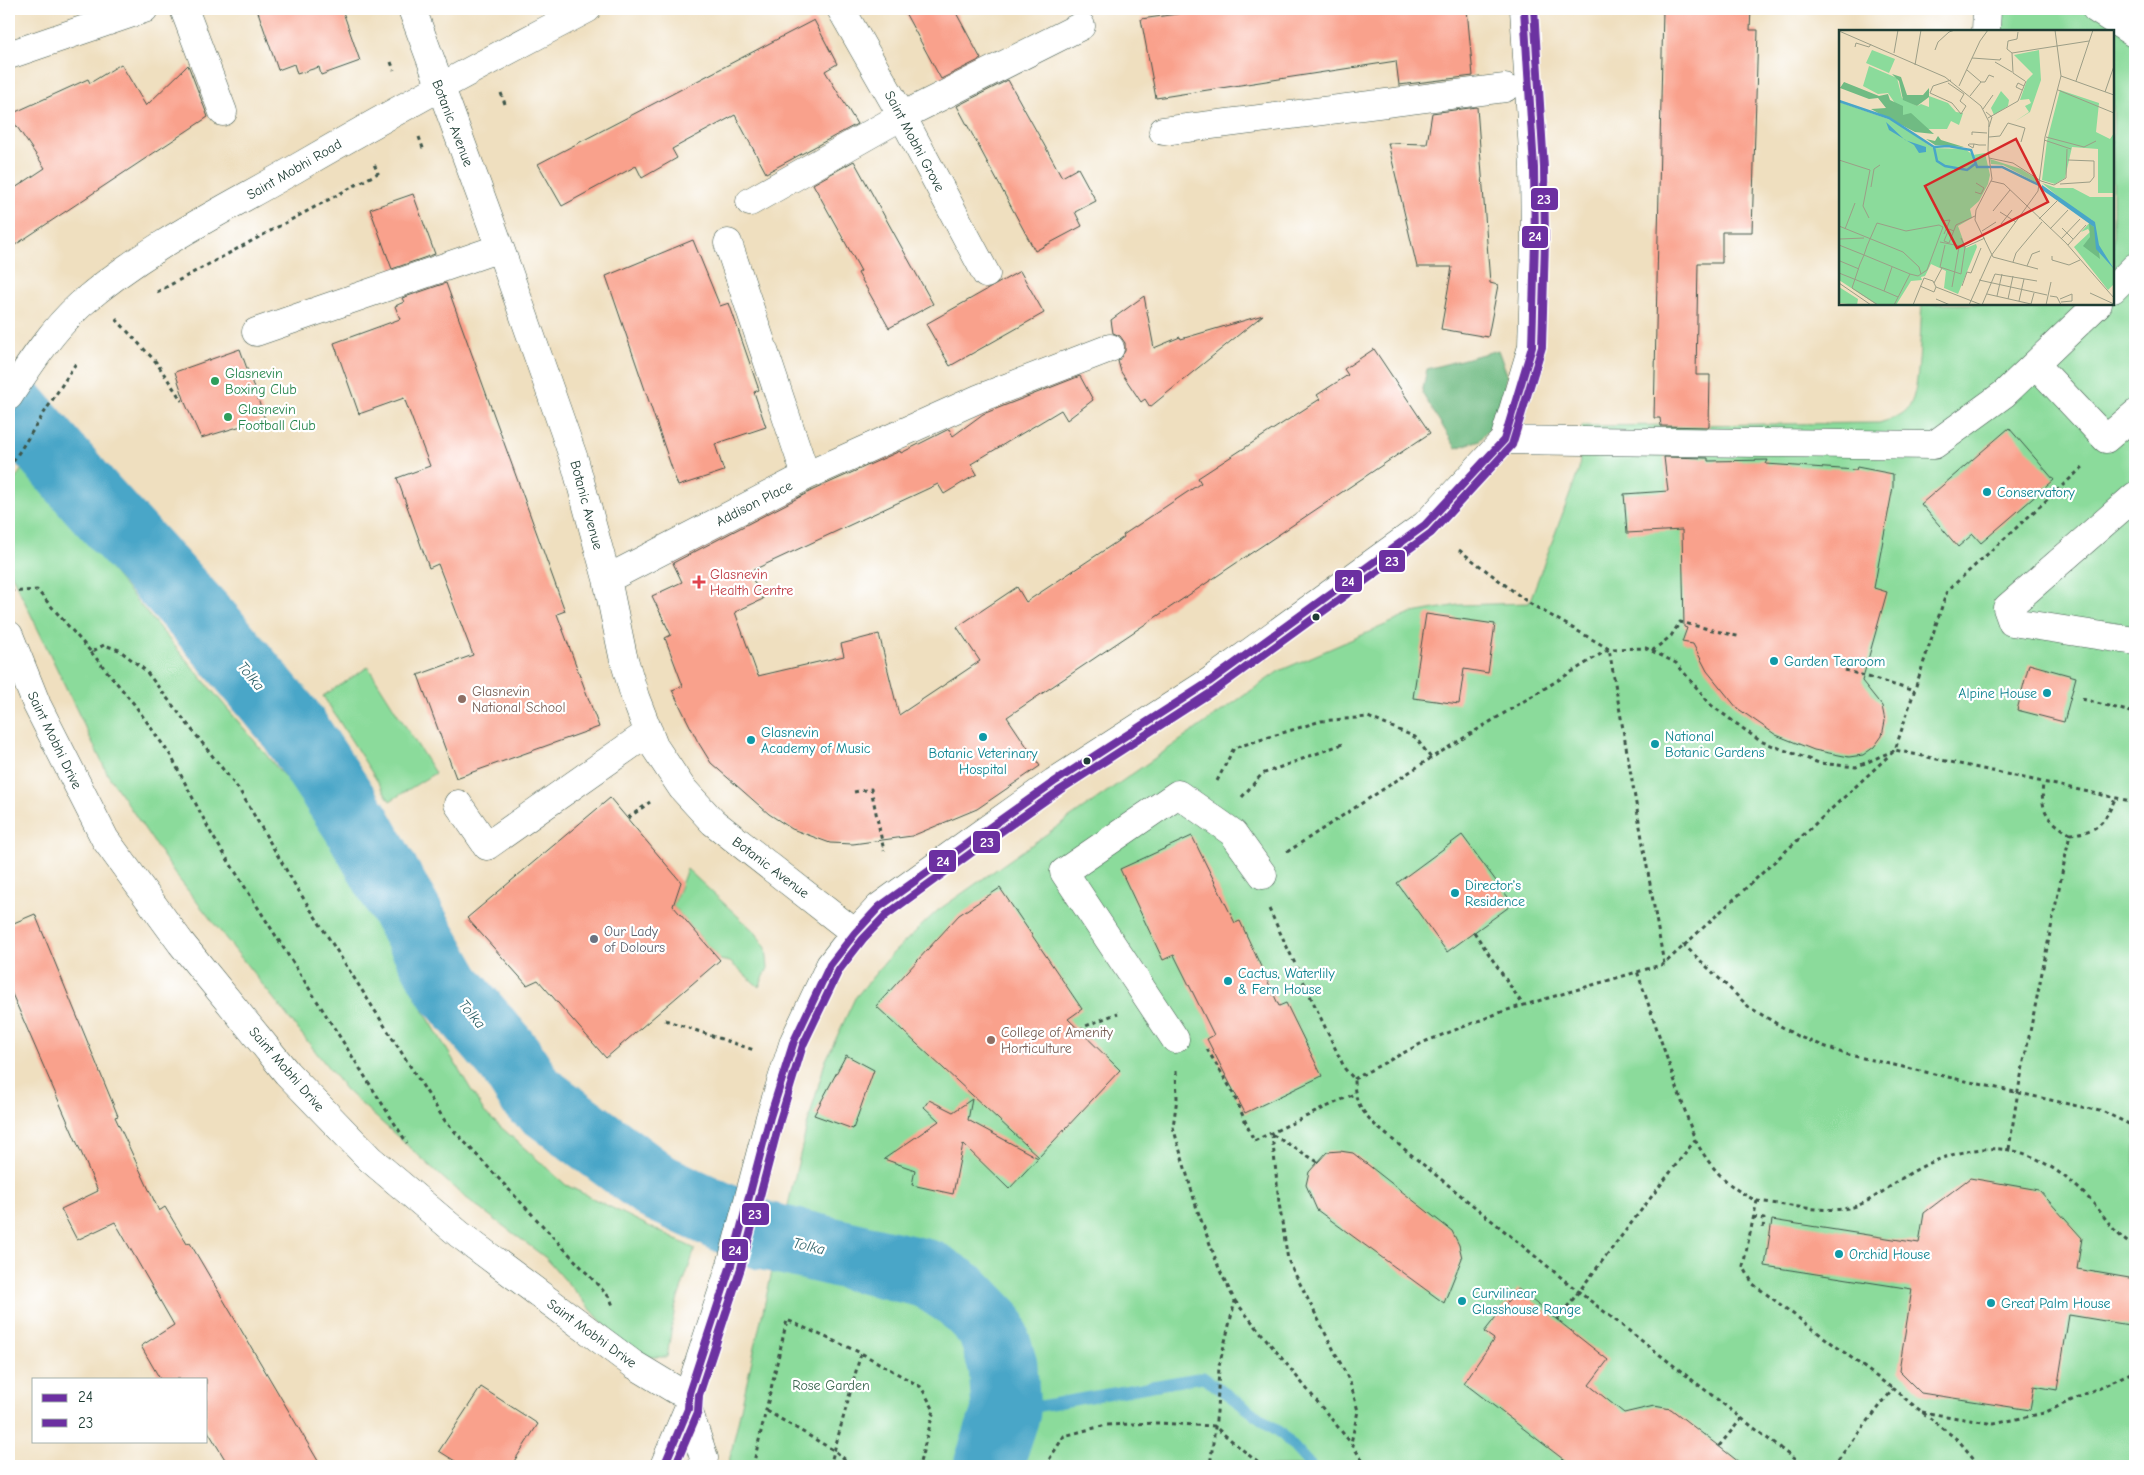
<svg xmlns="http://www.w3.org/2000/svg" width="2144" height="1475" viewBox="0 0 2144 1475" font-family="'Comic Neue',sans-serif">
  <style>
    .green { fill: #8bdb9b; stroke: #558c68 }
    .forest { fill: #70bb83; stroke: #487c5c }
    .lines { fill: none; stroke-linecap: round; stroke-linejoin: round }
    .stream { stroke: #49a6c8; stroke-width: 11 }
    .river { stroke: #49a6c8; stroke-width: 69 }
    .building { fill: #f9a18c }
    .minor-casing { stroke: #3e5549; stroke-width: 29 }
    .major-casing { stroke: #3e5549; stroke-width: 29 }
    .path { stroke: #3e5549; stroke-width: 3; stroke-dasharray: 4 4; stroke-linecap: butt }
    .minor { stroke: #fff; stroke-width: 28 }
    .major { stroke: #fff; stroke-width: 28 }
    .bus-1-casing { stroke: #fff; stroke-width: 11 }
    .bus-2-casing { stroke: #fff; stroke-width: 11 }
    .bus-1 { stroke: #6c30a1; stroke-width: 8 }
    .bus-2 { stroke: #6c30a1; stroke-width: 8 }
    .leisure-dot { fill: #2e9e5b; stroke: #fff; stroke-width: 2 }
    .culture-dot { fill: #0f9aa8; stroke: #fff; stroke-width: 2 }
    .health-dot { fill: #e0444e; stroke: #fff; stroke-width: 2 }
    .bus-dot { fill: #1f3d34; stroke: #fff; stroke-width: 2 }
    .education-dot { fill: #8d6e63; stroke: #fff; stroke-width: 2 }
    .worship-dot { fill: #6b7280; stroke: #fff; stroke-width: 2 }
    .labels { text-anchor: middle; stroke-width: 4.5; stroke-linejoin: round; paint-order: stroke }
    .street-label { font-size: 14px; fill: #1f3d34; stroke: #fff }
    .leisure-label { font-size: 14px; fill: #27864d; stroke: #fff; text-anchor: start }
    .culture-label { font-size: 14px; fill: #0d838f; stroke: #fff; text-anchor: start }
    .health-label { font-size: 14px; fill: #be3a42; stroke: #fff; text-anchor: start }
    .education-label { font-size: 14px; fill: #785e54; stroke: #fff; text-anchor: start }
    .worship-label { font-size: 14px; fill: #5b616d; stroke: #fff; text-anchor: start }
    .park-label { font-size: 14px; fill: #3a644e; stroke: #fff }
    .water-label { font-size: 15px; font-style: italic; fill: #2e6268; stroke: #fff }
    .inset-river { fill: none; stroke: #49a6c8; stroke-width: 2.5 }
    .inset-road { fill: none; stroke: #9c9e87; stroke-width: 1 }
    .view { fill: #d62828; fill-opacity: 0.15; stroke: #d62828; stroke-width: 2.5 }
    .inset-edge { fill: none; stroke: #1f3d34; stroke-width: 2.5 }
    .line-badge { stroke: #fff; stroke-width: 2 }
    .badge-label { font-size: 14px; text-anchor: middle; font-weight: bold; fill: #fff }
  </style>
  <rect width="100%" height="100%" fill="#fff"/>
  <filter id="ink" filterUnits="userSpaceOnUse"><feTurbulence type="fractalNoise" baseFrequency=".02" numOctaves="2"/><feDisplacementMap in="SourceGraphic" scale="10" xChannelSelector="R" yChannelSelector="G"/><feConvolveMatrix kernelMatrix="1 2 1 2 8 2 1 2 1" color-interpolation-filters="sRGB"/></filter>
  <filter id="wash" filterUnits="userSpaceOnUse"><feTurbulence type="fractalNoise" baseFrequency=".0096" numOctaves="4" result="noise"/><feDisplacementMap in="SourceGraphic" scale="20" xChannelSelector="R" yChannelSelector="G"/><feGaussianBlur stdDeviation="1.12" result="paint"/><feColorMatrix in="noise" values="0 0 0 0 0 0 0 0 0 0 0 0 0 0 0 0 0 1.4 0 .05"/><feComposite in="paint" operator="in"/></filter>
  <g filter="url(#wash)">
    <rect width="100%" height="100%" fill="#efdfbf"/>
    <path class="green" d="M1979 9H2135V1466H728L770 1280 806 1130 825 1062 855 998 892 954 937 911 1279 671 1413 613 1458 605 1529 603 1579 470 1582 426 1879 423C1889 420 1903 416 1909 407 1921 389 1920 327 1922 304H2113V31H1975Z
      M28 459 110 569 336 838 416 998 485 1113 566 1185 695 1249 675 1307 667 1357H642L613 1335 546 1258 461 1194 346 1090 178 878 108 775 9 569V489Z
      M368 667 435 773 390 801 323 696Z
      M687 869 756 933 766 948 768 968 759 987 730 962 720 960 673 906Z"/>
    <path class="forest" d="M1498 350 1507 374 1504 398 1497 420 1480 440 1456 448 1422 393 1427 369Z"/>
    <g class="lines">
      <path class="stream" d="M1006 1412 1203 1377 1282 1434 1311 1466"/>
      <path class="river" d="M9 403 92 499 212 630 290 723 357 824 449 987 510 1059 533 1095 657 1187 761 1235 928 1274 962 1296 991 1326 1003 1366 1006 1412 988 1466"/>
    </g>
    <g id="blocks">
      <path class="building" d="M257 9H342L360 61 321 75 319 67 297 74 294 64 278 70Z
        M903 9H954L981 59 941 79Z
        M1213 9H1467L1473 76 1399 85 1396 61 1156 98 1141 19Z
        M1663 9H1751L1750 30H1758L1752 232H1722V263H1698L1696 375H1710L1709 427 1661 426 1660 418H1654Z
        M814 20 837 64 825 71 857 124 766 173 735 115 672 149 677 158 642 178 636 166 562 206 538 164Z
        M121 64 146 106 188 65 208 117 9 249V192L45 168 9 115 88 79 90 83Z
        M1008 80 1062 177 1078 168 1096 201 1075 212 1082 226 1035 251 957 106Z
        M1477 107 1490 283 1498 285 1488 337 1441 329 1452 267H1417L1388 143 1427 144 1432 113Z
        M854 161 933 304 889 328 858 273 861 271 813 184Z
        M413 194 435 254 392 269 370 209Z
        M693 240 720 306 729 303 759 390 754 392 766 427 715 444 724 471 678 486 606 276Z
        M1020 271 1044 313 950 366 926 324Z
        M446 283 565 611 557 614 599 727 456 778 418 675 473 655 438 564 429 568 397 478 430 466 404 398 359 414 334 343 400 319 395 306 404 302 402 298Z
        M1144 296 1154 348 1180 337 1181 339 1263 315 1150 407 1145 399 1141 402 1121 372 1118 361 1125 351V343L1120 336 1113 333 1111 320Z
        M240 349 265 419 201 438 186 405 175 372Z
        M1374 349 1430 433 1007 717 1040 766 977 809 912 836 853 844 830 843 792 829 769 814 711 763 698 742 672 690 683 686 665 638 671 635 652 596 682 582 673 563 813 490 900 451 901 453 949 429 953 436 983 414 1080 376 1093 400 1067 420 1061 410 971 464 977 474 944 494 938 484 749 572 763 599 735 612 758 676 844 656 841 644 879 634 899 715 980 661 957 627 1017 587 1026 602 1124 537 1123 535 1201 483 1198 478 1320 399 1317 395 1348 375 1344 369Z
        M2009 428 2054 480 1981 543 1973 534 1958 547 1921 504Z
        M1664 457 1708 458V461L1768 460 1766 464 1856 470 1857 467 1893 474V487L1874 588 1887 592 1862 681 1882 706 1885 721 1882 736 1874 747 1863 755 1849 757 1814 750 1776 735 1737 708 1707 671 1693 644 1682 642 1687 628 1684 627 1682 530 1627 533 1624 494 1668 491Z
        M1426 614 1495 624 1488 673 1464 669 1459 704 1413 698Z
        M2029 664 2076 677 2064 722 2017 710Z
        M610 798 681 882 673 906 720 960 606 1058 538 980 527 985 467 918Z
        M1462 835 1513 904 1447 952 1397 883Z
        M1192 836 1235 923 1240 921 1279 1006 1286 1003 1322 1076 1245 1113 1207 1039 1214 1035 1174 955 1163 960 1120 869Z
        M1000 888 1082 1009 1068 1019 1120 1070 1039 1157 876 1006 959 915Z
        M35 914 118 1116 115 1117 159 1211 165 1207 187 1244 190 1243 321 1466H229L206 1428V1379H160L141 1346 174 1325 115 1222 77 1240 61 1209 98 1191 9 987V925Z
        M846 1055 874 1070 853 1129 814 1115Z
        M972 1099 968 1120 1038 1158 1009 1189 963 1144 953 1194 912 1185 915 1170 884 1159 939 1121 924 1107 929 1100 953 1112Z
        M1340 1151 1353 1153 1452 1231 1459 1245 1462 1258 1444 1303 1317 1210 1306 1185 1309 1172 1327 1152Z
        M1970 1178 2039 1190 2082 1238 2077 1269 2135 1279V1326L2069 1315 2057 1390 2034 1386 2030 1410 1921 1393 1899 1371 1912 1289 1765 1266 1772 1220 1919 1243 1924 1213Z
        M1518 1289 1608 1360 1589 1385 1624 1413 1654 1406 1671 1409 1744 1466H1572L1464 1383 1494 1339 1484 1332Z
        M481 1387 538 1424 511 1466H463L439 1451Z"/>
    </g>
  </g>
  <g filter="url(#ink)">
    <use href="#blocks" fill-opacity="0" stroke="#3e5549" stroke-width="1"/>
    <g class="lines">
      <g class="minor-casing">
        <path id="minor" d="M184 9 223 112
          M412 9 500 248 574 459 607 579 623 656 635 697 654 746 682 788 713 822 855 933
          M841 9 902 116 986 274
          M2096 9 2135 34
          M1986 31 1987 9
          M9 55 144 9
          M1163 131 1505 88
          M750 202 902 116 1081 26
          M728 243 806 476
          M2113 289 2135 267
          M256 332 500 248
          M2036 365 2106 439 2135 414
          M1504 440 1934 445 2004 394 2098 304
          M2135 496 2007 608 2012 622 2135 641
          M607 579 806 476 980 398 1110 348
          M9 635 37 705 105 839 181 943 287 1073 370 1159 459 1234 633 1364 676 1390 689 1393
          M458 804 487 846 649 732
          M1175 1039 1064 872 1178 794 1233 833 1263 875
          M688 1409 704 1458 702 1466
          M664 1466 688 1409 689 1393 731 1265 770 1117 794 1041 830 965 855 933 879 907 972 840 1054 782 1209 682 1425 525 1504 440 1532 347 1535 241 1534 168 1524 9"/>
      </g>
      <g class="major-casing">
        <path id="major" d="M9 396C30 364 52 330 81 304 145 248 222 211 295 169 391 113 489 60 587 9"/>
      </g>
      <path class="path" d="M391 62 394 70
        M501 93 505 104
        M419 137 424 151
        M157 292 378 173 373 162
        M116 319 156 362 182 401
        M9 468 76 363
        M1459 550 1529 603 1609 649 1646 648 1676 663 1711 705 1760 741 1819 763 1856 767 1895 750 1947 591 2085 465
        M10 592 37 590 91 652 104 645 119 650 145 670 240 791 295 885 445 1121 610 1298 613 1306
        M1652 651 1671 636 1680 622 1741 637
        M91 652 134 704 171 756 212 835 407 1143
        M1845 670 1914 691
        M2082 699 2135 713
        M1217 781 1234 748 1321 721 1368 717 1415 737 1431 758
        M854 792 871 789 884 851
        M1242 797 1262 774 1345 743
        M2133 802 2135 794
        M628 818 650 802
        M2070 834C2098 832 2104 823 2115 799
        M1287 852 1431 758 1609 649 1664 964
        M1269 909 1345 1069 1354 1079C1354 1101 1361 1110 1376 1126L1579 1292 1803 1466
        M1474 932 1523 1005
        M1683 944 1749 1007 1797 1036 1845 1054 2104 1112 2135 1127
        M665 1020 754 1050
        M1080 1031 1086 1026 1118 1013
        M1207 1049 1231 1089 1254 1141 1354 1094
        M1176 1071 1177 1098 1173 1127 1197 1209 1220 1271 1235 1301 1219 1366 1217 1412 1210 1466
        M1354 1079 1424 1042 1504 1011 1664 964 1895 750 2135 802
        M1272 1134 1279 1203 1288 1260 1350 1382 1358 1411 1351 1443
        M1273 1135 1318 1162
        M1695 1140C1711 1168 1727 1187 1757 1201L1743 1266 1753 1284 1893 1389
        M2009 1149 2018 1091 2070 834C2047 820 2040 811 2043 783
        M1757 1201C1784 1204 1833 1216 1859 1205 1876 1198 1891 1185 1907 1175 1945 1152 1996 1138 2037 1159 2058 1170 2078 1186 2094 1204 2107 1220 2117 1237 2135 1247
        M1753 1217 1764 1219 1763 1229
        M1235 1301 1351 1443 1366 1466
        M1557 1320 1695 1140 1637 971
        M767 1411 835 1451 853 1466
        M1922 1412 1994 1424 2044 1413 2135 1371
        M1719 1446 1742 1418
        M753 1466 787 1320 861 1353 921 1387 934 1410 919 1466
        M830 1466 861 1353
        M1045 1466 1064 1436 1106 1425 1158 1423 1214 1426 1262 1466
        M1833 1466 1893 1389 1959 1441 1980 1466"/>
      <use href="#minor" class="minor"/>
      <use href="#major" class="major"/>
      <g class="bus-1-casing">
        <path id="bus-1" d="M664 1466 688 1409 689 1393 731 1265 770 1117 794 1041 830 965 855 933 879 907 972 840 1054 782 1209 682 1425 525 1504 440 1532 347 1535 241 1534 168 1524 9"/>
      </g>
      <g class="bus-2-casing">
        <path id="bus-2" d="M675 1466 698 1412 699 1395 741 1268 780 1120 803 1045 839 970 863 939 886 915 978 848 1060 790 1215 690 1431 533 1512 445 1542 347 1545 241 1544 168 1534 9"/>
      </g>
      <use href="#bus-1" class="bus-1"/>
      <use href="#bus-2" class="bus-2"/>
    </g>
  </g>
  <g class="leisure-dot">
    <circle cx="215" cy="381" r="5"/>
    <circle cx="228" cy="417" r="5"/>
  </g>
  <g class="culture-dot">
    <circle cx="1987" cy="492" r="5"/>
    <circle cx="1774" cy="661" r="5"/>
    <circle cx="2047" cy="693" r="5"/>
    <circle cx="983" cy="737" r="5"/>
    <circle cx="751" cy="740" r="5"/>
    <circle cx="1655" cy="744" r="5"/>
    <circle cx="1455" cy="893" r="5"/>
    <circle cx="1228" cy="981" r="5"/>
    <circle cx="1839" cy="1254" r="5"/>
    <circle cx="1462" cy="1301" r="5"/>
    <circle cx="1991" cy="1303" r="5"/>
  </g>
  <path class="health-dot" d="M696.5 574.5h5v5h5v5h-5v5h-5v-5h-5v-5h5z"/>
  <g class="bus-dot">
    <circle cx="1316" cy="617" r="4.5"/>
    <circle cx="1087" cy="761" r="4.5"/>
  </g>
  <g class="education-dot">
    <circle cx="462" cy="699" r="5"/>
    <circle cx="991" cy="1040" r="5"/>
  </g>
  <circle class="worship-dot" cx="594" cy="939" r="5"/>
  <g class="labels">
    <g class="street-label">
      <text transform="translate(453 123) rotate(69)" y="5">Botanic Avenue</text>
      <text transform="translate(915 141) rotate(62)" y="5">Saint Mobhi Grove</text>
      <text transform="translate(294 169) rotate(-30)" y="5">Saint Mobhi Road</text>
      <text transform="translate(754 503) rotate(-27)" y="5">Addison Place</text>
      <text transform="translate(587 505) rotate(75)" y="5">Botanic Avenue</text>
      <text transform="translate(55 740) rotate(64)" y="5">Saint Mobhi Drive</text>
      <text transform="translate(771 867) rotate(37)" y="5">Botanic Avenue</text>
      <text transform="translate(287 1069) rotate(49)" y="5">Saint Mobhi Drive</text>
      <text transform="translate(592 1333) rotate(36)" y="5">Saint Mobhi Drive</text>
    </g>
    <g class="leisure-label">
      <text x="225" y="378">Glasnevin<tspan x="225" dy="16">Boxing Club</tspan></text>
      <text x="238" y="414">Glasnevin<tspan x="238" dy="16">Football Club</tspan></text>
    </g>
    <g class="culture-label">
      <text x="1997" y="497">Conservatory</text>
      <text x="1784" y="666">Garden Tearoom</text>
      <text x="2037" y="698" text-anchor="end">Alpine House</text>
      <text x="761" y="737">Glasnevin<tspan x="761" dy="16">Academy of Music</tspan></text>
      <text x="1665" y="741">National<tspan x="1665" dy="16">Botanic Gardens</tspan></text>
      <text x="983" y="758" text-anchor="middle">Botanic Veterinary<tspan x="983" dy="16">Hospital</tspan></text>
      <text x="1465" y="890">Director's<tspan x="1465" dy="16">Residence</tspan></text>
      <text x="1238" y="978">Cactus, Waterlily<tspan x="1238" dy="16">&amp; Fern House</tspan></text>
      <text x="1849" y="1259">Orchid House</text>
      <text x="1472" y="1298">Curvilinear<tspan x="1472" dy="16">Glasshouse Range</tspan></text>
      <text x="2001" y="1308">Great Palm House</text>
    </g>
    <g class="health-label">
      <text x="710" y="579">Glasnevin<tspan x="710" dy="16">Health Centre</tspan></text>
    </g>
    <g class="education-label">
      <text x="472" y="696">Glasnevin<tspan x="472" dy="16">National School</tspan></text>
      <text x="1001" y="1037">College of Amenity<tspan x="1001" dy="16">Horticulture</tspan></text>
    </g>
    <g class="worship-label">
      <text x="604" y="936">Our Lady<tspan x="604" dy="16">of Dolours</tspan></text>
    </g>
    <g class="park-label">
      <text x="831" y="1390">Rose Garden</text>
    </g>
    <g class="water-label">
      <text transform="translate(251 676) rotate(50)" y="5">Tolka</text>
      <text transform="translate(472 1014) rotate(50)" y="5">Tolka</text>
      <text transform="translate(809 1246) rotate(13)" y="5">Tolka</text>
    </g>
  </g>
  <g transform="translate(1839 30)">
    <rect width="275" height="275" fill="#efdfbf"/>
    <path d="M33 20 56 29 50 43 27 33ZM200 20 202 50 191 82 175 92 190 82 186 76 192 73 190 69 181 70 188 50 194 44 175 25ZM30 36 58 48 63 68 78 76 82 74 90 77V66L109 73 117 82 124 83 120 95 112 91 108 99H87L73 86 64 85 49 63 39 64 24 56ZM221 60 260 73 257 102 271 109 275 103V163H259V116V119L233 117 226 148 216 154 203 150 208 111ZM162 61 170 70 169 76 155 85 152 78ZM0 72 55 91 94 118 126 119 134 125 146 123 151 145 149 154 140 171 131 179 133 188 119 196 127 218 137 214 138 217 119 264 105 258 107 241 92 234 86 246 82 247 83 250 72 251 57 275H38L0 250ZM151 129 182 139 198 149V153L164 135 152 134ZM203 153 217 158H234L251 167H275V254L269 260 235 217 251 202 249 199 242 202 253 190 235 180ZM0 257 19 269 18 275 0 273Z" fill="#8bdb9b"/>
    <path d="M53 44 62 47 68 65H84L90 58V67L78 76 64 70 60 51ZM5 52 40 66 49 64 51 70 64 76V85L72 83 95 104 76 102 39 83 32 79 47 78 39 68 30 69 1 58ZM99 106 102 110 125 117 96 115 87 109 96 111ZM250 193 256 198 261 229 244 216 251 207Z" fill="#70bb83"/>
    <path d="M47 92 66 110 87 117V122L80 123 75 115 50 100ZM203 155 256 192 260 215 275 239 257 219 255 197 202 159Z" fill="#49a6c8"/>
    <path class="inset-river" d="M0 71 50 88 95 117 109 116 132 120 138 137H163L200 155M95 117 98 131 106 136 128 140 136 134"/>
    <path class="inset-road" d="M0 1 106 47 142 76 150 92 149 120 153 149 137 180 136 190 154 227 199 239M179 2 178 9 169 11 168 19 173 23 250 11M16 17 17 13 30 17 32 14M96 20 99 12 110 2 116 0M55 23 59 0M173 23 174 43 186 51M133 28 161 30 162 28M156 32 173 42M76 35 82 0M128 40 142 52 131 66M222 46 275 65M237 51 254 0M142 52H146L150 45 155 47M109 53 125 64 121 71 127 76 122 84 113 73 91 63 94 56 112 50M120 56 141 11 149 0M183 60 177 57 179 53 185 56M219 60 275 83M266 62 275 36M144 79 154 65M147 82 153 87 150 97M149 88 179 71 187 51M133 105V102L148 103M150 107 161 106 169 93 186 98 182 112M207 107 245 117 257 111M205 110 232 119M135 114 134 118 129 115 130 114H135L140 115H147M150 128 174 133 202 151 215 155 227 148 228 119M0 130 31 140 24 176 30 188M152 151 165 154 227 213 275 268M221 154 251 152 255 147V131L229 130M32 157 35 139 41 135M136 162 142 164 145 158 137 153M154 181 171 160M161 182 177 192M200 189 219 170M103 191 111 190 105 204M162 194 173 180M0 196 64 222 80 237 82 244M223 198 234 209M6 199 16 173M211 199 229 180M115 201 110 199 105 211 110 213 117 195 136 186M143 201 157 192M1 209 25 208M222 209 241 189M101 212 126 217 146 208M0 215 25 225 71 244 79 246 88 240 104 197 100 195 67 201 38 193 31 209 28 216 25 225 21 234 13 258 39 275M106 215 101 237 122 244 126 217 122 208M229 215 247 195M213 226V230L230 235 241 230M1 231 20 239M174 232 177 223 203 192M188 236 193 224 201 221M0 243 45 261 53 237M132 243 142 218M140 250 208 265M0 253 32 275M95 253 103 238M123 256 128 242 132 243M97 257 143 275M113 257 120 217M45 261 59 267M251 263 275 274M148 264 192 274 195 263M158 266 163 244M211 266 218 267 222 275M97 269 111 275M169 269 174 246M221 269 233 264V271L222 272M180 271 185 249M55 275 71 244M74 275 85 248 94 251 97 257 95 262 81 256M130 275 152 226 199 161 206 107 222 46 216 0M143 275 156 244 198 251M207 275 212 252"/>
    <path class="view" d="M177 109 209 172 118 218 86 156Z"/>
    <rect width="275" height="275" class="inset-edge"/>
  </g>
  <g class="line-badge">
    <rect x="1530" y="187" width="29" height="24" rx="5" fill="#6c30a1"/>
    <rect x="1521" y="225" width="28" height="24" rx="5" fill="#6c30a1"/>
    <rect x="1378" y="549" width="28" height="24" rx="5" fill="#6c30a1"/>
    <rect x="1334" y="569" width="29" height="24" rx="5" fill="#6c30a1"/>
    <rect x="972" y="830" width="29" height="24" rx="5" fill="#6c30a1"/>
    <rect x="928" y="849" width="29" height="24" rx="5" fill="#6c30a1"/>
    <rect x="741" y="1202" width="29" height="24" rx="5" fill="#6c30a1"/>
    <rect x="721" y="1238" width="28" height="24" rx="5" fill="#6c30a1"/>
  </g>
  <g class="badge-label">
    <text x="1544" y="204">23</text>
    <text x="1535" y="241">24</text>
    <text x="1392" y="566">23</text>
    <text x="1348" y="586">24</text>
    <text x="987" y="847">23</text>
    <text x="943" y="866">24</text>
    <text x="755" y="1219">23</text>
    <text x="735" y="1255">24</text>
  </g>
  <rect width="2144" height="1475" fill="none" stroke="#fff" stroke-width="30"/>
  <rect x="32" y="1378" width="175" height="65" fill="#ffffff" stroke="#a5b1ae"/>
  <rect x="42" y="1394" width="25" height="8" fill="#6c30a1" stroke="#a5b1ae"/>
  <text x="78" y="1402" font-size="15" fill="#1f3d34">24</text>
  <rect x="42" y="1419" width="25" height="8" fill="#6c30a1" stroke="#a5b1ae"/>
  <text x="78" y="1428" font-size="15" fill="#1f3d34">23</text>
</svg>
